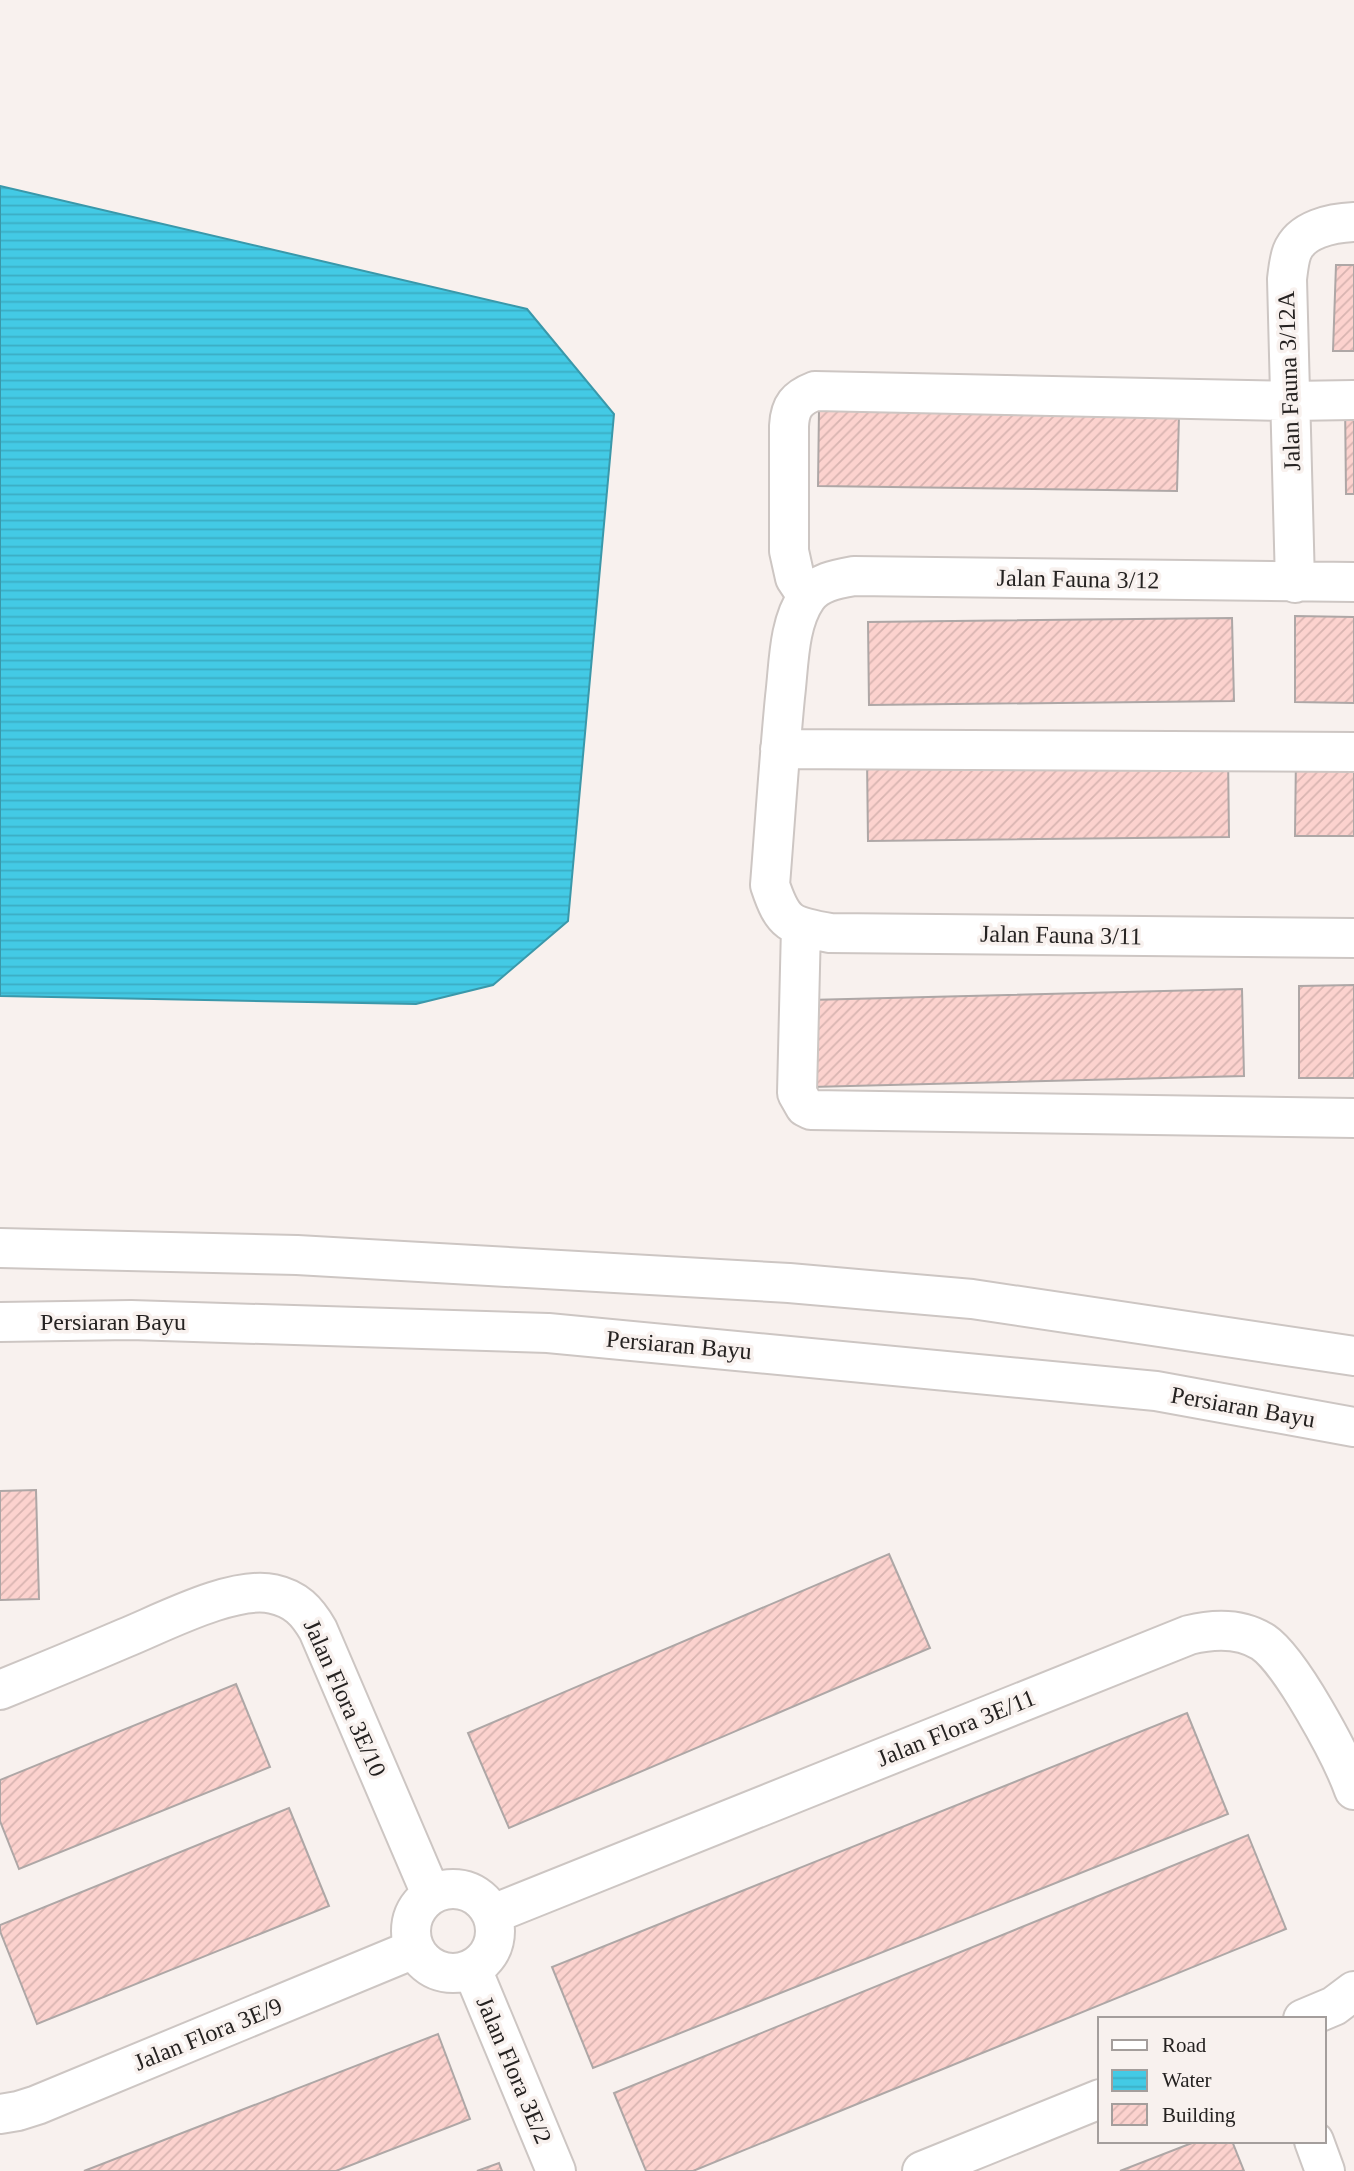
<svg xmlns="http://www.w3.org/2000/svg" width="1354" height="2171" viewBox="0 0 1354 2171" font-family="Georgia,serif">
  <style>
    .water { fill: url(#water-rules); stroke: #3a98aa; stroke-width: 2 }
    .building { fill: url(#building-hatch); stroke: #aea7a6; stroke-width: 2 }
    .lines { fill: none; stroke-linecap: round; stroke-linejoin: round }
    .minor-casing { stroke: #cdc6c3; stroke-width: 42 }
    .major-casing { stroke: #cdc6c3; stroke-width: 42 }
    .minor { stroke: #fff; stroke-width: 38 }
    .major { stroke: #fff; stroke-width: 38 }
    .labels { text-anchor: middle; stroke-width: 7; stroke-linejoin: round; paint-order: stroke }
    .street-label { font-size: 24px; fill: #252221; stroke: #f8f1ee }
  </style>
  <defs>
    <pattern id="water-rules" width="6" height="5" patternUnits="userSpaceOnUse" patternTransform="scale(1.75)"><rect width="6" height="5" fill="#43cae5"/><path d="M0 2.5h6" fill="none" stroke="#3badc4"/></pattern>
    <pattern id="building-hatch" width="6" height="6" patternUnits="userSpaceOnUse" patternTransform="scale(1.75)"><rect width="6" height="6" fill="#fcd2ce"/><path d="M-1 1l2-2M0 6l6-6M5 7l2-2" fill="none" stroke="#d8b4b1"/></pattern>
  </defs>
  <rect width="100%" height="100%" fill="#f8f1ee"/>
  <path class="water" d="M0 186 527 309 614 414 568 921 493 985 416 1004 0 996Z"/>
  <path class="building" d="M1336 265H1354V351H1333Z
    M1345 400H1354V494H1346Z
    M819 409 1179 415 1177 491 818 486Z
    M1295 616 1354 617V703L1295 702Z
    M1232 618 1234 701 869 705 868 622Z
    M1228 753 1229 837 868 841 867 758Z
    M1296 754H1354V836H1295Z
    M1354 985V1078H1299V986Z
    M1242 989 1244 1076 811 1087 809 1000Z
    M36 1490 39 1599 0 1600V1491Z
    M889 1554 930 1648 509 1828 468 1733Z
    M236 1684 270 1767 19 1869 0 1821V1780Z
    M1187 1713 1228 1814 593 2068 552 1967Z
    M289 1808 329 1906 37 2024 0 1931V1925Z
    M1248 1835 1286 1929 693 2171H646L614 2093Z
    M438 2034 470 2119 336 2171H84Z
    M1197 2141H1232L1244 2171H1120Z
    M499 2163 502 2171H477Z"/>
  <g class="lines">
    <g class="minor-casing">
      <path id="minor" d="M1354 582 854 576C837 579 818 582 807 597 788 624 789 665 785 697 779 759 775 822 770 885 783 924 790 926 830 933L1354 938
        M1295 583 1287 279C1288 271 1289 260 1292 252 1301 229 1332 223 1354 222
        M807 596 795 578 789 551V426C790 406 797 398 815 391L1290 401 1354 400
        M780 749 1354 752
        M801 927 797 1093 805 1107 811 1110 1354 1118
        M0 1690C42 1673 83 1656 125 1638 162 1623 234 1585 273 1594 296 1599 307 1611 318 1630L431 1894
        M411 1931a42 42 0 1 1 84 0a42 42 0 1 1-84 0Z
        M493 1914 1189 1635C1213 1629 1241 1628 1263 1642 1291 1661 1342 1756 1354 1790
        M472 1969 556 2171
        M1303 2019 1334 2006 1354 1991
        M0 2114 18 2111 37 2105 414 1949
        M1314 2141 1325 2171
        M922 2171 1100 2099"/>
    </g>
    <g class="major-casing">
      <path id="major" d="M0 1248 297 1255 789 1283 972 1299 1354 1356
        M0 1322 131 1320 548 1333 1156 1391 1354 1427"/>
    </g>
    <use href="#minor" class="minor"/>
    <use href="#major" class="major"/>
  </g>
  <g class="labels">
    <g class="street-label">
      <text transform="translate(1289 381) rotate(-92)" y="8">Jalan Fauna 3/12A</text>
      <text transform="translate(1078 579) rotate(1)" y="8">Jalan Fauna 3/12</text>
      <text transform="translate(1061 935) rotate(1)" y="8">Jalan Fauna 3/11</text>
      <text x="113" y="1330">Persiaran Bayu</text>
      <text transform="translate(679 1345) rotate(5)" y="8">Persiaran Bayu</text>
      <text transform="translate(1243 1407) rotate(10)" y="8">Persiaran Bayu</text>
      <text transform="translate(345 1698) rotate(66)" y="8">Jalan Flora 3E/10</text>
      <text transform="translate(956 1728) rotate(-22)" y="8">Jalan Flora 3E/11</text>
      <text transform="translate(208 2034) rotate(-22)" y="8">Jalan Flora 3E/9</text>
      <text transform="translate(514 2070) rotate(67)" y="8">Jalan Flora 3E/2</text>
    </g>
  </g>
  <rect x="1098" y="2017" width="228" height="126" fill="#f8f1ee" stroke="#a49e9c" stroke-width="2"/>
  <rect x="1112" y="2040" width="35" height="10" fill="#ffffff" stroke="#a49e9c" stroke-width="2"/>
  <text x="1162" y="2052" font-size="21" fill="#252221">Road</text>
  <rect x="1112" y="2070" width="35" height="21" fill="url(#water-rules)" stroke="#a49e9c" stroke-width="2"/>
  <text x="1162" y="2087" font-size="21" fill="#252221">Water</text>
  <rect x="1112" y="2104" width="35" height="21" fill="url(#building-hatch)" stroke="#a49e9c" stroke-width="2"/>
  <text x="1162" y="2122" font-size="21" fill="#252221">Building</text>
</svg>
